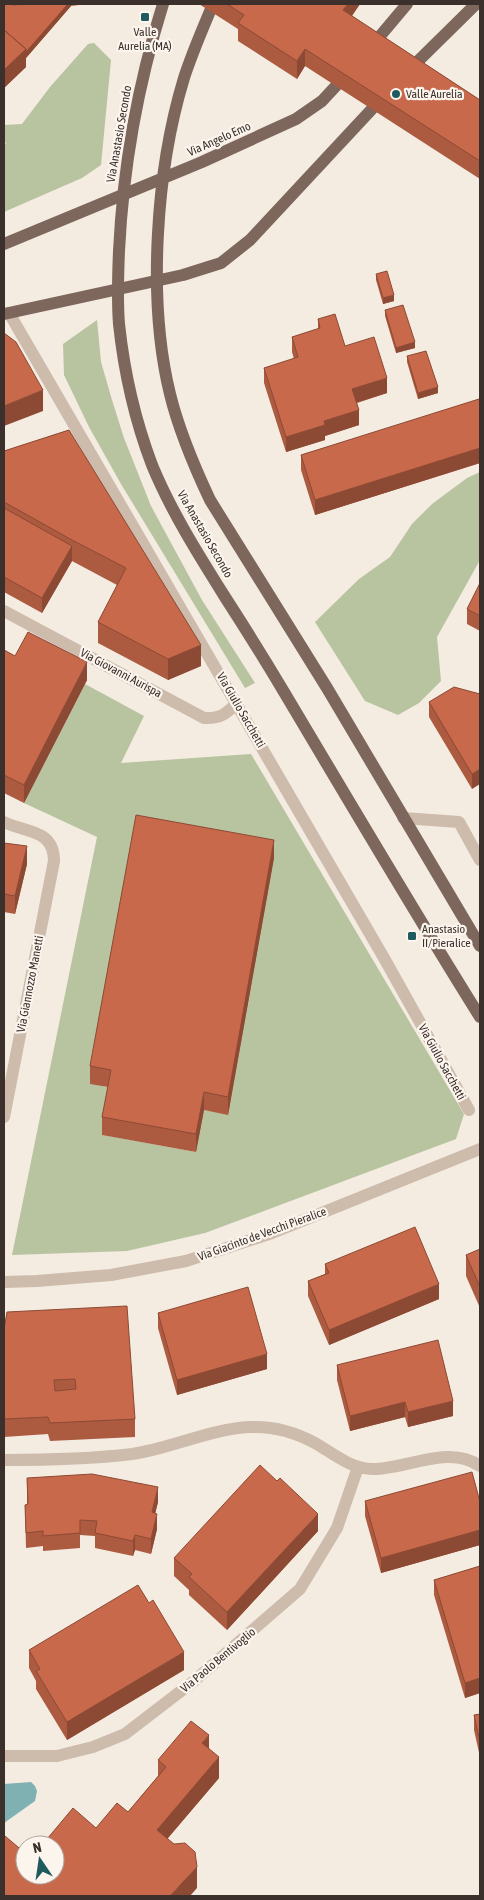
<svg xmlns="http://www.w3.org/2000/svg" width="484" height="1900" viewBox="0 0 484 1900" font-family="'Asap Condensed',sans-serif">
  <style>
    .green { fill: #b8c4a0; fill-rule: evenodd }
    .water { fill: #7fb0b2 }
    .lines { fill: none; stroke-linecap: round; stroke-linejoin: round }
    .minor { stroke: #cdbbac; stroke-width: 12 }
    .major { stroke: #7d675c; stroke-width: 12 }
    .wall { fill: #ac5a40 }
    .shaded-wall { fill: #8c4a34 }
    .building { fill: #c8694b; stroke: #8c4a34; fill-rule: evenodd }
    .poi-dot { fill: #1f5a5e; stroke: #fbf5ee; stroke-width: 2 }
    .labels { text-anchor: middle; stroke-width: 4.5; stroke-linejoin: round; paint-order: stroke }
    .poi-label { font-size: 12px; fill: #3b302b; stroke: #fbf5ee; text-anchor: start }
    .street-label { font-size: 12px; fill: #3b302b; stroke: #fbf5ee }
  </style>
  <rect width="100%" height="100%" fill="#f4ebe1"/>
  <path class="green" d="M94 43 111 60 101 165 82 178 4 212V146L6 143 4 141V125L22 124 50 87 88 44Z
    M97 320 101 362 112 400 124 438 151 506 202 600 255 683 245 688 121 484 89 427 64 375 63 344Z
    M480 472V560L437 637 441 681 419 703 398 715 365 701 315 622 359 579 390 557 412 524 432 504 467 478Z
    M85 684 144 716 121 763 251 754 464 1114 456 1139 205 1233 127 1251 12 1255 97 837 24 803ZM274 858 228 1114 204 1110 196 1152 103 1135 111 1088 91 1083Z"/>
  <path class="water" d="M31 1782 35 1786 37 1791 35 1801 4 1823V1784Z"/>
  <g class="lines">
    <path class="minor" d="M9 313 384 958 469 1110
      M4 611 204 718C220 719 226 714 237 703
      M403 818 459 822 480 860
      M4 822C26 833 54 829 54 861L4 1117
      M4 1282 37 1281 111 1275 186 1261 272 1233 480 1149
      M4 1460C47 1460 90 1459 132 1454 172 1448 210 1429 250 1427 273 1426 295 1432 315 1443 334 1454 351 1469 373 1469 407 1469 449 1444 480 1466
      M4 1756H57L93 1747 125 1734 194 1681 300 1589 337 1528 358 1467"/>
    <path class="major" d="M163 4C138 84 123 168 119 251 118 275 117 299 119 324 124 371 135 420 152 465 171 511 198 554 225 597 245 628 265 660 284 692 349 801 413 910 480 1017
      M213 4C203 28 192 53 184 78 156 170 147 300 170 394 179 431 194 466 210 500L327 688 480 946
      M370 48 407 4
      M408 71 476 4
      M4 244 202 162 296 119 322 101 347 74
      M4 314 183 275 221 263 250 240 372 109"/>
  </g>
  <path class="wall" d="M4 4H87L71 6 26 58V67L4 88Z
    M199 4H360L352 16 480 100V179L305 66 297 79 238 41V29Z
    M376 274 394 301 383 304 376 280Z
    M385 310 415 348 396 353 385 316Z
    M318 319 345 346 387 393 357 403 359 425 325 436V440L286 452 264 383V368L294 359 292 352V337L318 329Z
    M407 356 438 393 418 399 407 362Z
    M480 403V463L315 515 301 470V455Z
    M69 430 201 666 168 680 98 643V622L117 585 72 561 42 613 4 592V451Z
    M480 583V631L467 624V609Z
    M4 650 15 656 87 680 24 803 4 793Z
    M480 694 472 789 429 717V702Z
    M4 843 27 864 15 914 4 912Z
    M274 858 228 1115 204 1110 196 1152 102 1135V1117L108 1087 90 1084V1066Z
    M480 1249V1308L466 1276V1255Z
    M325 1264 439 1299 329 1345 308 1296V1281L325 1274Z
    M158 1313 267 1369 177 1395 158 1328Z
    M4 1329 135 1419V1437L50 1441 48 1434 4 1437Z
    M337 1365 453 1416 408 1427 405 1417 350 1431 337 1380Z
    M27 1478 158 1502 155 1513 157 1529 151 1554 135 1550 133 1556 95 1548V1536L80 1535V1548L43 1551V1546L26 1548 25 1505H27Z
    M365 1501 480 1502V1545L381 1573 365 1516Z
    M318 1531 227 1630 189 1595V1590L174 1576V1558Z
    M480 1566V1693L465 1698 434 1595V1580Z
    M29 1650 184 1670 67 1740 36 1689V1681L29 1668Z
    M480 1714V1757L474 1730V1715Z
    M209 1748 219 1778 167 1839 197 1888 25 1875 96 1828 128 1812 158 1776V1760Z"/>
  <path class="shaded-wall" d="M68 4H71V6L26 58V67L4 88V70Z
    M348 4H360L343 28V10Z
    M305 49V66L297 79V61Z
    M394 295V301L383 304V298Z
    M415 342V348L396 353V348Z
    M387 378V393L352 404V389Z
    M438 387V393L418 399V393Z
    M43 390V411L4 426V406Z
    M359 410V425L325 436V440L286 452V437L324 421Z
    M480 448V463L315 515V500Z
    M72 546V561L42 613V598Z
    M201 645V666L168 680V659Z
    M87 662V680L24 803V785Z
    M480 769V784L472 789V774Z
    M274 840V858L228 1115V1097Z
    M27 846V864L15 914V896Z
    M204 1092V1110L196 1152V1134Z
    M439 1284V1299L329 1345V1330Z
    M267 1354V1369L177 1395V1380Z
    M453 1401V1416L408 1427V1412Z
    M405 1402V1417L350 1431V1416Z
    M158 1487V1502L152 1527V1512Z
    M157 1514V1529L151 1554V1539Z
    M318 1514V1531L227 1630V1612Z
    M480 1530V1545L381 1573V1558Z
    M135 1535V1550L133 1556V1541Z
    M184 1652V1670L67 1740V1722Z
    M480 1678V1693L465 1698V1683Z
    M209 1735V1756L202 1743Z
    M219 1757V1778L157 1851V1830Z
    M197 1867V1888L190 1896H170Z"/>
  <path class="building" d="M4 4H11L13 5 24 4H68L26 52V49L4 30Z
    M227 4H348L343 10 480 100V161L305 49 297 61 238 23 244 15Z
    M4 30 26 49 4 70Z
    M387 271 394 295 383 298 376 274Z
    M403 305 415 342 396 348 385 310Z
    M335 314 345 346 374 337 387 378 352 389 359 410 324 421 325 425 286 437 264 368 298 357 292 337 320 328 318 319Z
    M4 333 16 342 43 390 4 406Z
    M426 351 438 387 418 393 407 356Z
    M479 399 480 403V448L315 500 301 455Z
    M69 430 201 645 168 659 98 622 126 568 72 540 4 502V451Z
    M4 508 72 546 42 598 4 577Z
    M480 583V616L467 609Z
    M28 632 87 662 24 785 4 775V650L15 656Z
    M454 687 480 694V769L472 774 429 702Z
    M136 815 274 840 228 1097 204 1092 196 1134 102 1117 111 1070 90 1066Z
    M4 843 27 846 15 896 4 894Z
    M415 1227 439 1284 329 1330 308 1281 329 1273 325 1264Z
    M480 1249V1287L466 1255Z
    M248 1287 267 1354 177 1380 158 1313Z
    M127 1306 135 1419 50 1423 48 1417 4 1419V1329L7 1312ZM75 1379 76 1389 55 1391 54 1380Z
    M438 1340 453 1401 408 1412 405 1402 350 1416 337 1365Z
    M260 1465 277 1481 280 1478 318 1514 227 1612 189 1577 192 1574 174 1558Z
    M472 1472 480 1502V1530L381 1558 365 1501Z
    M92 1474 158 1487 152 1512 157 1514 151 1539 135 1535 133 1541 95 1533 97 1521 80 1520V1533L43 1536V1531L26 1533 25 1505 28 1504 27 1478Z
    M480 1566V1678L465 1683 434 1580Z
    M138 1585 149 1603 153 1600 184 1652 67 1722 36 1671 40 1669 29 1650Z
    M480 1714V1742L474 1715Z
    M191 1721 209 1735 202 1743 219 1757 157 1830 174 1844 185 1843 195 1852 197 1867 170 1896H4V1838L5 1836 25 1853V1875H55V1845H42L73 1808 96 1828 117 1803 128 1812 166 1767 158 1760Z"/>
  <g class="poi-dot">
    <rect x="140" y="12" width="10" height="10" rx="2.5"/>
    <circle cx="396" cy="94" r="5"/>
    <rect x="407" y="931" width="10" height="10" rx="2.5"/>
  </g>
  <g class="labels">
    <g class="poi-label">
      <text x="145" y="36" text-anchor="middle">Valle<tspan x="145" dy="14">Aurelia (MA)</tspan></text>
      <text x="406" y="98">Valle Aurelia</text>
      <text x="422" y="933">Anastasio<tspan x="422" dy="14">II/Pieralice</tspan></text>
    </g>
    <g class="street-label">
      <text transform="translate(119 134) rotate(-80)" y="4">Via Anastasio Secondo</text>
      <text transform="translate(219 139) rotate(-24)" y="4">Via Angelo Emo</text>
      <text transform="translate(205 534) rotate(60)" y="4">Via Anastasio Secondo</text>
      <text transform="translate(121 673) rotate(28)" y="4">Via Giovanni Aurispa</text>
      <text transform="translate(241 710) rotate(60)" y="4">Via Giulio Sacchetti</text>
      <text transform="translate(30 984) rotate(-79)" y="4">Via Giannozzo Manetti</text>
      <text transform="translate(442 1062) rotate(61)" y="4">Via Giulio Sacchetti</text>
      <text transform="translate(262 1234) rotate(-20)" y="4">Via Giacinto de Vecchi Pieralice</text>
      <text transform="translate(218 1660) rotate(-40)" y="4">Via Paolo Bentivoglio</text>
    </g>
  </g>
  <rect width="484" height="1900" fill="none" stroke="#3b302b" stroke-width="10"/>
  <g transform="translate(40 1860) rotate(347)"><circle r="24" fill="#fbf5ee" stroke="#aea6a0"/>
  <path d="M0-4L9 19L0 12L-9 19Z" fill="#1f5a5e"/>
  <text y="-8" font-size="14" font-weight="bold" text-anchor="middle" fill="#3b302b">N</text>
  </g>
</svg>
